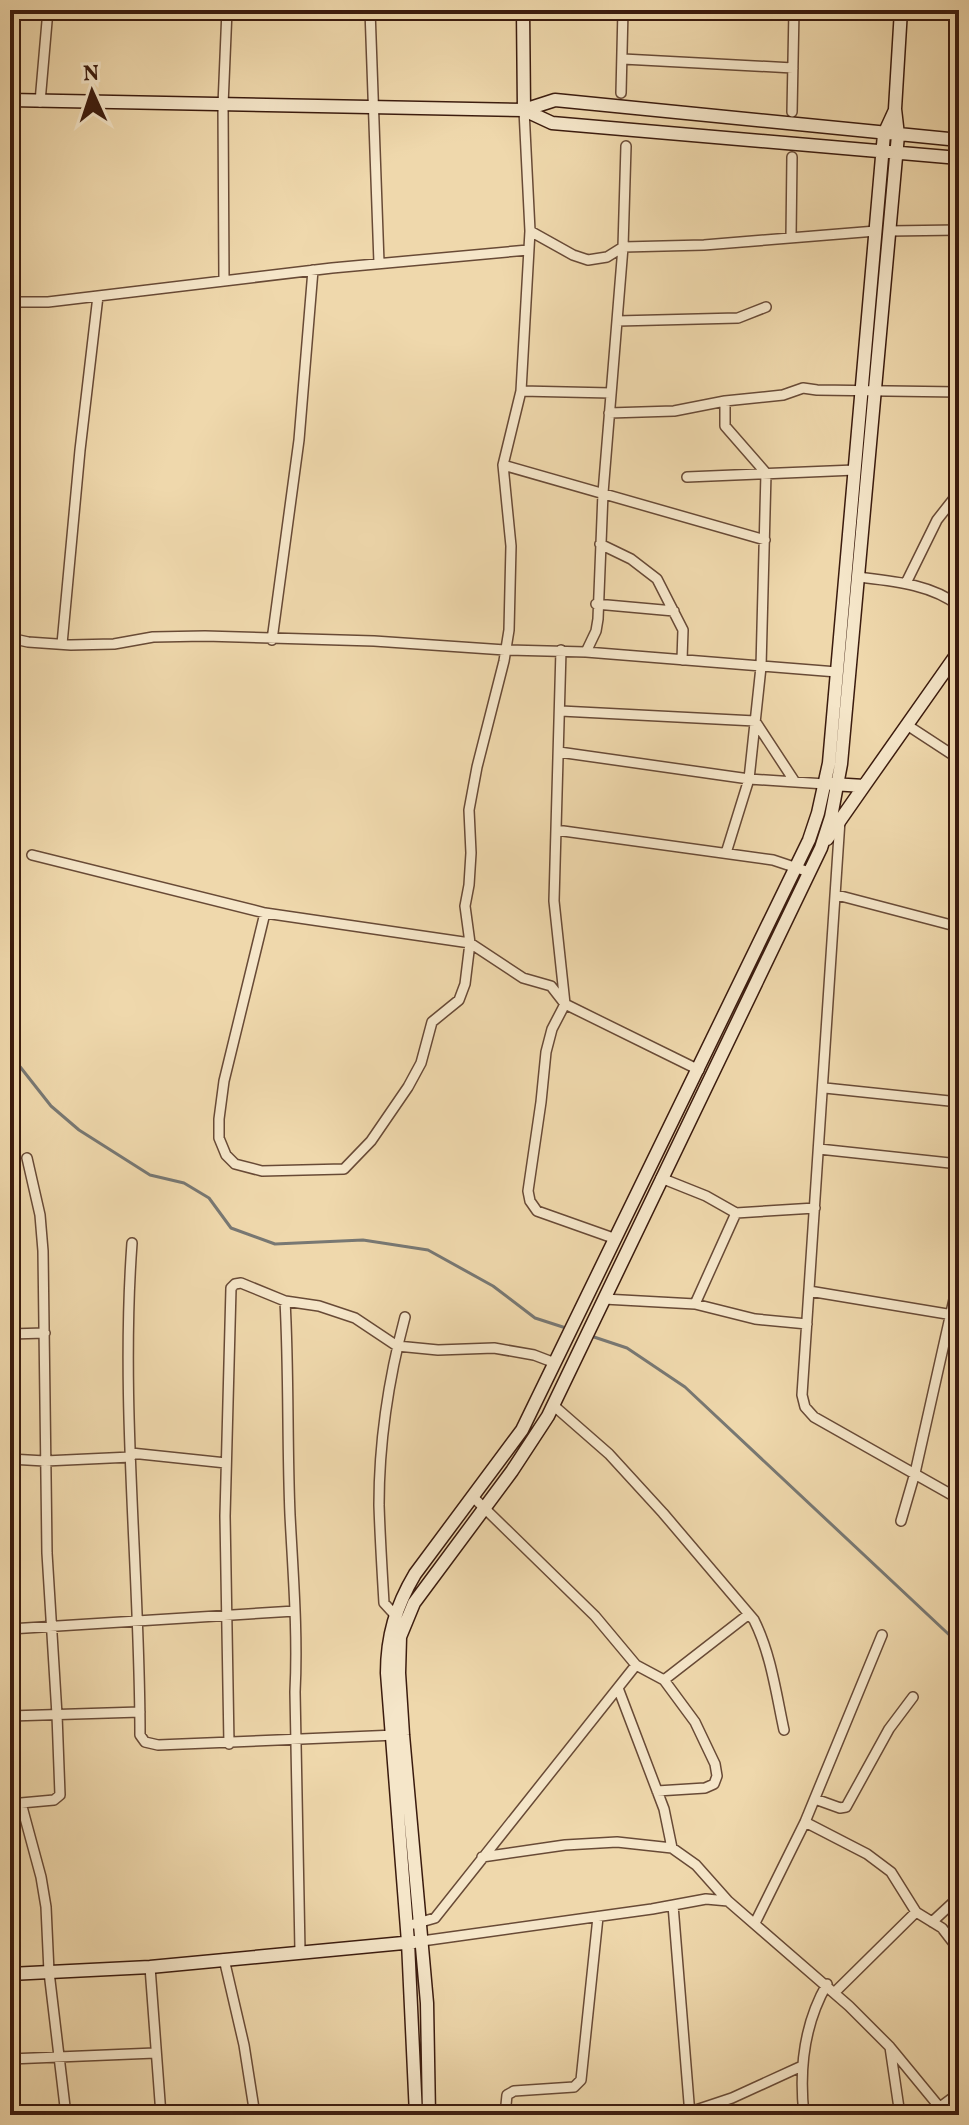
<svg xmlns="http://www.w3.org/2000/svg" width="969" height="2125" viewBox="0 0 969 2125" font-family="Vollkorn,serif">
  <style>
    .lines { fill: none; stroke-linecap: round; stroke-linejoin: round }
    .stream { stroke: #787873; stroke-width: 3 }
    .street-casing { stroke: #684a36; stroke-width: 12 }
    .secondary-casing { stroke: #3b1b0e; stroke-width: 15 }
    .street { stroke: #f5e6c9; stroke-width: 9 }
    .secondary { stroke: #f5e6c9; stroke-width: 12 }
  </style>
  <rect width="100%" height="100%" fill="#efd8ac"/>
  <filter id="stains"><feTurbulence type="fractalNoise" baseFrequency=".0025" numOctaves="4"/><feColorMatrix values="0 0 0 0 .2 0 0 0 0 .09 0 0 0 0 .02 0 0 0 .5 -.17"/></filter>
  <radialGradient id="worn" r=".72"><stop offset=".6" stop-color="#630" stop-opacity="0"/><stop offset="1" stop-color="#630" stop-opacity=".3"/></radialGradient>
  <g class="lines">
    <path class="stream" d="M10 1054 51 1106 79 1130 150 1175 184 1183 209 1198 231 1228 275 1244 363 1240 428 1250 493 1286 535 1318 569 1329
      M591 1336 627 1348 685 1387 959 1644"/>
    <g class="street-casing">
      <path id="street" d="M370 10 379 263
        M623 59 793 68
        M621 93 623 10
        M40 102 48 10
        M792 112 794 10
        M530 231 573 255 588 260 607 257 623 247 704 245 876 231
        M889 231 959 230
        M791 237 792 157
        M224 281 223 105 227 10
        M10 302H48L332 268 528 250
        M617 321 738 318 766 307
        M521 391 611 393
        M725 401V426L766 473 761 667 749 779 726 853
        M609 413 674 411 725 401 783 395 803 388 817 390 959 392
        M503 465 765 540
        M687 477 855 470
        M600 544 631 559 657 579 683 630 682 660
        M858 577C892 581 931 584 959 606
        M906 583 937 520 959 492
        M596 604 674 611
        M10 638 28 642 71 645 114 644 153 637 205 636 374 641 505 650 586 652 837 672
        M272 640 299 440 313 270
        M62 644 80 450 98 296
        M561 650 554 901 565 1004 552 1029 546 1052 541 1102 528 1191 530 1201 537 1211 616 1239
        M586 652 596 631 598 619 603 493 623 247 626 146
        M561 711 755 721 795 782
        M907 725 959 759
        M559 752 749 779 825 784
        M840 820 802 1395 805 1407 814 1417 959 1499
        M556 830 773 860 809 872
        M32 855 265 913 470 943 523 978 551 986 565 1004 699 1070
        M837 895 959 927
        M265 913 224 1081 219 1119V1138L226 1155 235 1164 262 1171 344 1169 371 1141 408 1087 421 1063 432 1022 459 1000 465 984 470 943 465 906 469 885 471 853 469 810 477 767 504 661 509 630 511 546 503 465 521 391 530 231 524 110
        M825 1088 959 1102
        M819 1149 959 1164
        M661 1178 706 1196 736 1213
        M132 1243C120 1407 140 1571 140 1735L145 1742 158 1745 396 1735
        M809 1291 959 1316
        M604 1299 695 1304 755 1319 807 1324
        M285 1301C289 1373 287 1444 290 1515 293 1574 298 1633 295 1692L300 1951
        M695 1304 736 1213 815 1208
        M10 1334 45 1333
        M553 1405 609 1454 663 1513 754 1620C771 1654 776 1693 784 1730
        M131 1453 226 1463
        M10 1459 45 1461 131 1457
        M473 1497 595 1616 636 1665 664 1680 695 1722 715 1764 717 1776 714 1784 705 1788 657 1791
        M901 1521 915 1473 959 1277
        M395 1615 384 1603C382 1570 380 1537 379 1505 379 1442 389 1377 405 1317
        M10 1629 295 1611
        M664 1680 749 1614
        M618 1688 664 1809 672 1848
        M10 1716 140 1712
        M229 1744 225 1516 231 1288 235 1284 241 1283 285 1301 319 1306 355 1318 397 1346 438 1350 494 1348 534 1355 555 1363
        M815 1799 840 1808 846 1807 889 1729 913 1697
        M21 1803 41 1877 46 1907 49 1972 66 2115
        M10 1804 54 1800 60 1795 57 1715 47 1553 43 1251 40 1215 27 1158
        M805 1822 867 1854 891 1872 916 1912 942 1928 959 1950
        M482 1857 565 1845 617 1842 672 1848 696 1865 728 1901
        M673 1905 690 2115
        M932 1922 959 1897
        M755 1923 805 1822 882 1635
        M414 1924 435 1918 636 1665
        M422 1941 652 1909 706 1899 728 1901 849 2006 890 2047 946 2115
        M224 1959 244 2045 255 2115
        M150 1967 161 2115
        M835 1992 916 1912
        M890 2047 900 2115
        M10 2059 155 2053
        M940 2107 959 2093
        M690 2112 732 2098 802 2066
        M505 2115 507 2095 514 2091 574 2087 581 2080 598 1917
        M804 2115C799 2070 804 2024 827 1984"/>
    </g>
    <g class="secondary-casing">
      <path id="secondary" d="M523 10 524 110
        M10 100 524 110 555 100 959 140
        M524 110 552 123 959 158
        M832 784 864 786 959 651
        M827 839 864 786
        M10 1974 150 1967 414 1942
        M416 2115 408 1942 387 1673C387 1636 396 1606 415 1574L522 1430 809 840 818 813 829 763 884 134 895 110
        M429 2115 427 2003 403 1735 399 1673 400 1637 414 1603 512 1471 548 1416 821 848 831 817 841 764 898 135 895 109 901 10"/>
    </g>
    <use href="#street" class="street"/>
    <use href="#secondary" class="secondary"/>
  </g>
  <rect width="969" height="2125" fill="none" stroke="#efd8ac" stroke-width="40"/>
  <rect x="12" y="12" width="945" height="2101" fill="none" stroke="#3b1b0e" stroke-width="4"/>
  <rect x="20" y="20" width="929" height="2085" fill="none" stroke="#3b1b0e" stroke-width="2"/>
  <g transform="translate(92 92) rotate(357)" stroke="#f5e6c9" stroke-width="6" paint-order="stroke">
  <path d="M0-6L14 30L0 20L-14 30Z" fill="#3b1b0e"/>
  <text y="-12" font-size="22" font-weight="bold" text-anchor="middle" fill="#3b1b0e">N</text>
  </g>
  <rect width="100%" height="100%" filter="url(#stains)"/>
  <rect width="100%" height="100%" fill="url(#worn)"/>
</svg>
